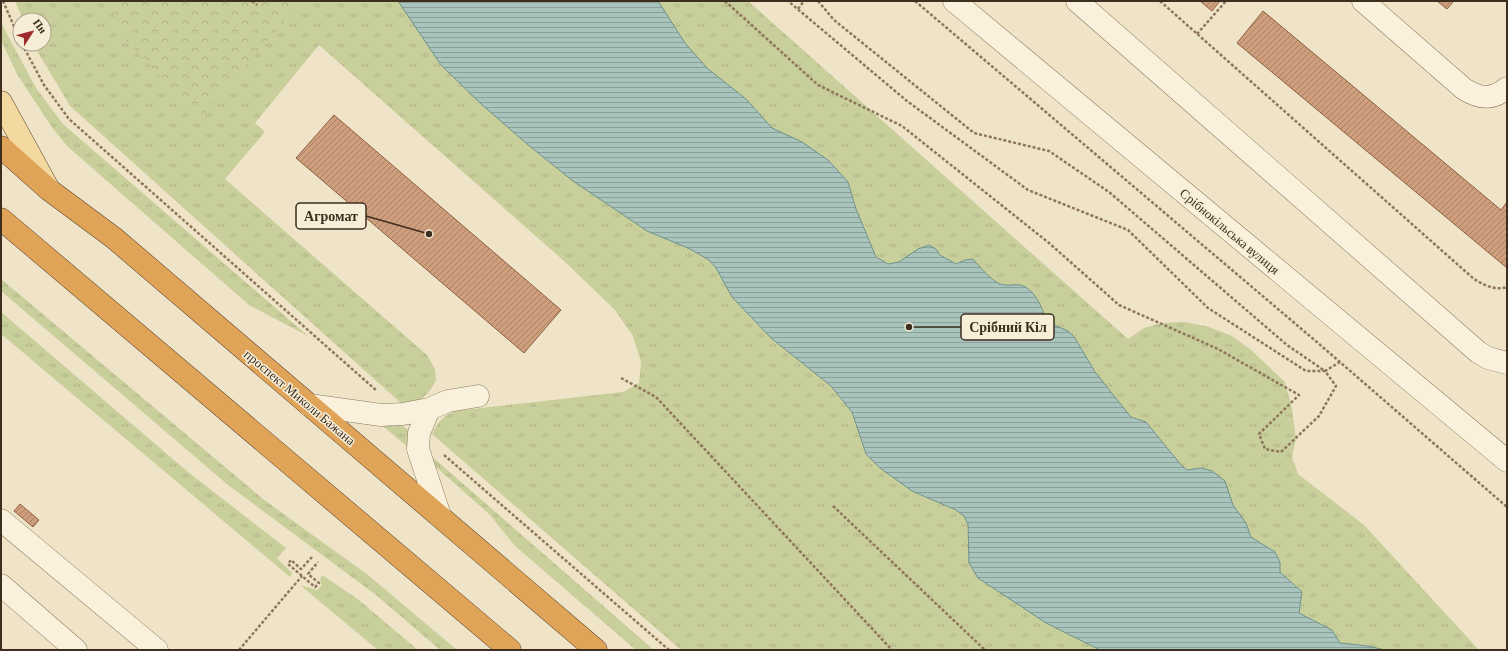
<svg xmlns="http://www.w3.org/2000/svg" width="1508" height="651" viewBox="0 0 1508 651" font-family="'Crimson Pro',serif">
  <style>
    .grass { fill: url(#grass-tufts) }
    .forest { fill: url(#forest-crowns) }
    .water { fill: url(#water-rules); stroke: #6f938a }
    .building { fill: url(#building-hatch); stroke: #8d5f41 }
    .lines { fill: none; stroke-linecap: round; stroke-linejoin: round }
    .minor-casing { stroke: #8d765c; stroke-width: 23 }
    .major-casing { stroke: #5b4430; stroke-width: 23 }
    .highway-casing { stroke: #5b4430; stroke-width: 23 }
    .path { stroke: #8d765c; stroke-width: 2.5; stroke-dasharray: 3 2; stroke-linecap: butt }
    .minor { stroke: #faf1dc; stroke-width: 22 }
    .major { stroke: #f3d9a0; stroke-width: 22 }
    .highway { stroke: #e0a458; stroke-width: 22 }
    .labels { text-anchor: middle; stroke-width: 3; stroke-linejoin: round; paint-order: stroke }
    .street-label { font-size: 13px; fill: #3d2e20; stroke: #f7eed8 }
    .leader { fill: none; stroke: #3d2e20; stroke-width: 1.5 }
    .callout-dot { fill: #3d2e20; stroke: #f7eed8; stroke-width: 1.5 }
    .callout { fill: #f7eed8; stroke: #3d2e20; stroke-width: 1.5 }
    .callout-label { font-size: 14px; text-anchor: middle; font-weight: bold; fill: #3d2e20 }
  </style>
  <defs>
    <pattern id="grass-tufts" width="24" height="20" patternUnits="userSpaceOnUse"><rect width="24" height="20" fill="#c9cf9b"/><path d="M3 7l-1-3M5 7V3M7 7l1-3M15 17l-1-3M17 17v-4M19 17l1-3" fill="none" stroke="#aeb285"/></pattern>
    <pattern id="forest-crowns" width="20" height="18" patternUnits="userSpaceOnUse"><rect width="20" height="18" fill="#c9cf9b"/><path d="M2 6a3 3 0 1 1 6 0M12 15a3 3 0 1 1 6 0" fill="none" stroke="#aeb285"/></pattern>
    <pattern id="water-rules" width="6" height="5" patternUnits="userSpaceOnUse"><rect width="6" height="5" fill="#a9c4bc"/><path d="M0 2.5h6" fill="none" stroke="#8ba098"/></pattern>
    <pattern id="building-hatch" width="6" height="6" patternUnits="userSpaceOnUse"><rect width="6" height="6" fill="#cf9f7d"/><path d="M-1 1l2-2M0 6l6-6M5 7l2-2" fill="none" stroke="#a98266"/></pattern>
  </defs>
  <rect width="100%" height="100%" fill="#f0e4c8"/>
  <path class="grass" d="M15 1H748L1128 339 1144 328 1162 323 1185 322 1209 327 1232 336 1251 350 1285 382 1292 408 1296 439 1292 457 1298 474 1364 525 1479 650H681L432 434C438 422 442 416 455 411L623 392 639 383 641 362 633 336 615 310 564 261 319 45 255 123 265 132 225 179 427 355 435 369 436 381 428 393 417 402 402 404 70 106 33 44H44V20H23Z
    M1 23 36 88 63 124 308 336 249 305 67 146 51 126 17 74 1 40Z
    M1 279 263 499 368 575 457 650H440L376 595 228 485 1 291Z
    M1 312 188 472 286 548 277 558 292 573 290 577 1 334Z
    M378 422 400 424 411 432 410 449Z
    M430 455 654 650H636L515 546 490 515 435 466Z
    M322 575 359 600 418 650H378L300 585 317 590 322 585 320 580Z"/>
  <path class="forest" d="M107 1H298L295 9 200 118 129 44Z"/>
  <path class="water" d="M398 1H658L685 43 707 68 746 99 772 128 802 142 828 160 848 182 856 209 876 257 888 264 899 262 918 249 929 245 936 249 940 255 956 264 965 260 973 259C981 268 989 278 998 283 1006 287 1013 284 1020 285 1035 288 1043 310 1047 322L1068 331 1075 338 1095 372 1131 417 1146 422 1181 465 1187 470 1202 468 1212 471 1225 481 1233 505 1246 523 1251 537 1275 552 1280 562V572L1302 592 1299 613 1332 630 1340 643 1368 646 1385 650H1100L1046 623 978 578 969 563 968 524 964 516 956 510 912 491 880 468 866 454 852 412 831 386 771 338 732 297 716 268 709 260 690 249 647 231 573 181 527 144 480 103 441 65Z"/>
  <path class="building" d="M1200 1H1220L1212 11Z
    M1437 1H1454L1447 9Z
    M1263 11 1501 210 1507 202V268L1237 43Z
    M334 115 561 310 524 353 296 158Z
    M20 504 39 520 33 527 14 511Z"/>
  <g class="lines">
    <g class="minor-casing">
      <path id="minor" d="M954 1 1507 461
        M1077 1 1478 352 1488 358 1507 363
        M1363 1 1464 89C1480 99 1492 100 1507 88
        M309 405 381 415 403 414 429 409 448 401 478 396
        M429 409 419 433 418 449 440 516
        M1 520 157 650
        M1 585 76 650"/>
    </g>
    <g class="major-casing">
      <path id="major" d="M1 102 47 186"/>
    </g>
    <g class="highway-casing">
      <path id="highway" d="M1 147 48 189 114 238 596 650
        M1 219 510 650"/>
    </g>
    <path class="path" d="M3 1 20 40
      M252 1 257 5
      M725 1 818 85 902 126 1049 243 1119 305 1218 349 1299 395 1259 434 1265 449 1281 452 1319 416 1336 386 1325 371H1306L1208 308 1128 230 1028 190 907 101 788 1
      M818 1 834 20 974 133 1049 151 1109 192 1287 345 1325 371 1340 362
      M915 1 1318 343 1507 507
      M1160 1 1474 279C1484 285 1495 291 1507 287
      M798 9 804 1
      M1197 34 1226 1
      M22 44 44 85 69 119 377 391
      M621 378 656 397 892 650
      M444 455 669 650
      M833 506 985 650
      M312 557 301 569 291 560 288 564 315 587 319 583 308 574 318 562
      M239 650 302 576"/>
    <use href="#minor" class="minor"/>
    <use href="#major" class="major"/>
    <use href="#highway" class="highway"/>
  </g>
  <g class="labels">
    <g class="street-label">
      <text transform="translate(1230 231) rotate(40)" y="5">Срібнокільська вулиця</text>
      <text transform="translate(300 397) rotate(40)" y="5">проспект Миколи Бажана</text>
    </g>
  </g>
  <path class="leader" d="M429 234L366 216M909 327L961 327"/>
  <g class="callout-dot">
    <circle cx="429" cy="234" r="4"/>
    <circle cx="909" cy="327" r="4"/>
  </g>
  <g class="callout">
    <rect x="296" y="203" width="70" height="26" rx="4"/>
    <rect x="961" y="314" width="93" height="26" rx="4"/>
  </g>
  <g class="callout-label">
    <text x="331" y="221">Агромат</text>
    <text x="1008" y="332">Срібний Кіл</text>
  </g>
  <rect width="1508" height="651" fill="none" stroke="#3d2e20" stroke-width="4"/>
  <g transform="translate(32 32) rotate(54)"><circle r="19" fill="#f7eed8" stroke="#ada18e"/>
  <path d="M0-3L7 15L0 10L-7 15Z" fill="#9e2a2b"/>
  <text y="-6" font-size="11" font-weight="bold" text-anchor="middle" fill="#3d2e20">Пн</text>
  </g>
</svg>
